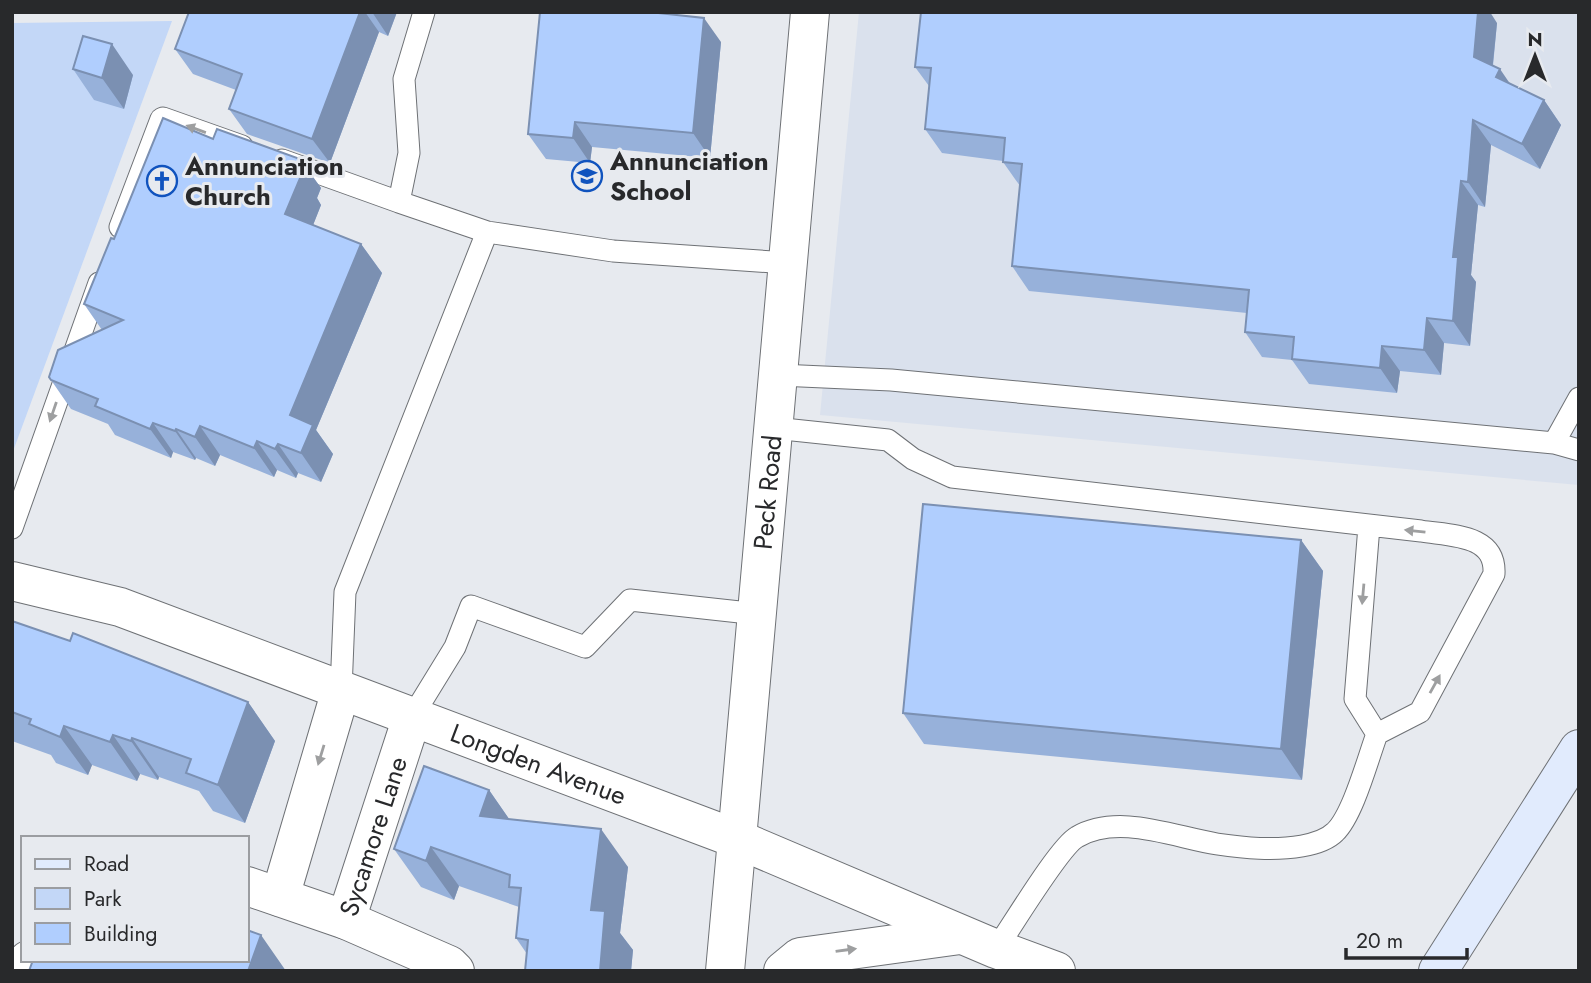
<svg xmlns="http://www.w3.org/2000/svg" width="1591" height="983" viewBox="0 0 1591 983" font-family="Jost,sans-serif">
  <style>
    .built { fill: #dae1ed }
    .green { fill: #c3d7f7 }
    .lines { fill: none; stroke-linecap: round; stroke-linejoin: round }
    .service-casing { stroke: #6e7175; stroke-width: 23 }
    .minor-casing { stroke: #6e7175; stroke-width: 40 }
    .tertiary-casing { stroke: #6e7175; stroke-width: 40 }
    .secondary-casing { stroke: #6e7175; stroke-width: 40 }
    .service { stroke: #fff; stroke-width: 21 }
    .minor { stroke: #fff; stroke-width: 38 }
    .tertiary { stroke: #fff; stroke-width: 38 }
    .secondary { stroke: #e1ebfd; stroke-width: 38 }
    .wall { fill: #97b1da }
    .shaded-wall { fill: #7b90b2 }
    .building { fill: #b0cefe; stroke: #7b90b2; stroke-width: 2 }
    .oneway { fill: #9e9fa0 }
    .labels { text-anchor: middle; stroke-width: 6; stroke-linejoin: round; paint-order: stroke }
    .poi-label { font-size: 26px; font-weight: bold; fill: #28292b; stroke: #e7eaef; text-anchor: start }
    .street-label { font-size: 26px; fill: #28292b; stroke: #e7eaef }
  </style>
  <rect width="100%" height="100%" fill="#e7eaef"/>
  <path class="built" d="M859 12H1579V485L820 415Z"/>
  <path class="green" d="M172 21 12 454V23Z"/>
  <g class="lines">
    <g class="service-casing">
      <path id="service" d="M282 160 399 202
        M120 227 161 119 163 118 242 146
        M487 232 613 251 788 263
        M779 375 891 380 1554 443 1579 450
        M774 428 888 440 913 459 952 477 1421 531C1451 536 1496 534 1494 574L1420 712 1377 734 1355 699 1369 526
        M1554 443 1579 398
        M12 528 99 283
        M341 690 345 592 487 232 399 202 409 153 404 79 424 12
        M412 717 455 647 471 606 585 647 630 600 758 614
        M996 949C1011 928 1059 847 1077 837 1118 813 1174 837 1217 844 1245 848 1274 851 1302 846 1313 844 1327 840 1335 832 1353 815 1368 758 1377 734"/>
    </g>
    <g class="minor-casing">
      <g id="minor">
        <path d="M247 886 346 920 449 965 455 971"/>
        <path d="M280 897 341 690"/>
        <path id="s1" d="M346 920 412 717"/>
        <path d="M24 971 28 960"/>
        <path d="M725 971 737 839"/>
      </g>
    </g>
    <g class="tertiary-casing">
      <g id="tertiary">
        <path id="s2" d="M12 581 120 607 341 690 737 839 996 949 1056 971"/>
        <path id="s3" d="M737 839 810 12"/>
        <path d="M783 971 800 957 960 935"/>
      </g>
    </g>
    <g class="secondary-casing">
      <path id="secondary" d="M1438 971 1579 749"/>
    </g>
    <use href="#service" class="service"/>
    <use href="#minor" class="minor"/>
    <use href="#tertiary" class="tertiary"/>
    <use href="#secondary" class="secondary"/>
  </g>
  <path class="wall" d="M189 12H397L388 36 379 32 330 163 247 134 229 109 236 90 193 74 175 49Z
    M1497 23 1493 66 1509 83 1544 100 1561 125 1540 169 1491 145 1485 207 1478 205 1471 275 1476 282 1470 346 1444 343 1441 375 1400 371 1397 393 1309 384 1292 360 1262 357 1245 332 1247 313 1029 291 1012 266 1020 186 1003 162V161L942 153 925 129 929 86 915 67Z
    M721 42 710 158 592 147 590 163 546 159 528 134Z
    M73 69 133 75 124 109 94 100Z
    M213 139 300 159 321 188 317 198 321 205 313 225 361 244 382 273 316 430 333 454 321 482 298 473 296 478 277 470 274 477 220 455 215 466 196 458 195 460 173 452 171 458 115 435 108 424 71 409 51 380 102 330 84 304 114 239Z
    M1301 540 1323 571 1302 780 924 744 903 713Z
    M12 621 248 702 275 741 245 823 213 811 199 791 159 777 158 780 140 774 137 781 92 765 88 775 56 763 51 755 12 741Z
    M489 790 509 819 628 867 620 933 633 950 631 971H525L527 954 516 938 519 907 459 886 454 900 421 887 394 849Z"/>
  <path class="shaded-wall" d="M360 12H365L379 32 330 163 312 139Z
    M372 12H397L388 36Z
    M1472 12H1490L1497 23 1491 82 1474 57Z
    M704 18 721 42 710 158 693 133Z
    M112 44 133 75 124 109 102 78Z
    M1500 69 1517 94 1496 77Z
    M1544 100 1561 125 1540 169 1522 144Z
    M1473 120 1491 145 1485 207 1468 182Z
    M575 122 592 147 590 163 573 138Z
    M300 159 321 188 317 198 321 205 306 243 285 214 295 173Z
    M1461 181 1478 205 1471 275 1476 282 1470 346 1453 321V257Z
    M361 244 382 273 316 430 333 454 321 482 301 453 290 415Z
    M1427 318 1444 343 1441 375 1424 350Z
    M1382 346 1400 371 1397 393 1380 368Z
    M153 423 173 452 171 458 150 429Z
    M200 426 220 455 215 466 195 437Z
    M176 429 196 458 195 460 175 431Z
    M257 441 277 470 274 477 254 448Z
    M278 444 298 473 296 478 275 449Z
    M1301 540 1323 571 1302 780 1281 749Z
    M248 702 275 741 245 823 218 785Z
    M64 726 92 765 88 775 60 737Z
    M113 735 140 774 137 781 110 742Z
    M132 738 159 777 158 780 131 741Z
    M489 790 516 829 480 816Z
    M601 829 628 867 620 933 633 950 631 971H600L591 910Z
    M431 847 459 886 454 900 426 861Z
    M261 935 286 971H248Z"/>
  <path class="building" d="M189 12H360L312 139 229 109 242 74 175 49Z
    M540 12H649L704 18 693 133 575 122 573 138 528 134Z
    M921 12H1478L1474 57 1500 69 1496 77 1544 100 1522 144 1473 120 1468 182 1461 181 1453 257H1458L1453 321 1427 318 1424 350 1382 346 1380 368 1292 359 1294 337 1245 332 1249 290 1012 266 1022 164 1003 162 1005 138 925 129 931 68 915 67Z
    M83 36 112 44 102 78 73 69Z
    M163 118 213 139 217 129 300 159 295 173 301 176 285 214 361 244 290 415 313 425 301 453 278 444 275 449 257 441 254 448 200 426 195 437 176 429 175 431 153 423 150 429 95 406 98 399 51 380 49 377 58 350 123 320 84 304 111 238 114 239Z
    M923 504 1301 540 1281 749 903 713Z
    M12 621 70 641 73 633 248 702 218 785 186 773 191 759 132 738 131 741 113 735 110 742 64 726 60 737 29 724 31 719 12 712Z
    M424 766 489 790 480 816 601 829 591 910 605 911 600 971H525L528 940 516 938 521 888 509 887 510 875 431 847 426 861 394 849Z
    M247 930 261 935 248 971H29L33 960H247Z"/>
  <defs><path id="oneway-solid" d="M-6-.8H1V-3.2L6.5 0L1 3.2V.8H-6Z" transform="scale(1.75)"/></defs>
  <g class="oneway">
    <use href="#oneway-solid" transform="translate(196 129) rotate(-160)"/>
    <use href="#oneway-solid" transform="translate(53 412) rotate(109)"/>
    <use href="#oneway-solid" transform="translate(1415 531) rotate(-174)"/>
    <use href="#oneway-solid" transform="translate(1363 594) rotate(95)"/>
    <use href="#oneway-solid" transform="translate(1435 684) rotate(-61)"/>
    <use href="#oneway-solid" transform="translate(321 755) rotate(107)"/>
    <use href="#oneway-solid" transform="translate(846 950) rotate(-8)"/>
  </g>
  <defs>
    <g id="school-ring" transform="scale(1.575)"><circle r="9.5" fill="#e7eaef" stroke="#1053be" stroke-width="1.5"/><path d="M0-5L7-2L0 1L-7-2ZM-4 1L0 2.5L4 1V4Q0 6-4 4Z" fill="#1053be"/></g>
    <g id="church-ring" transform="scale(1.575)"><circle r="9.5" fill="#e7eaef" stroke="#1053be" stroke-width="1.5"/><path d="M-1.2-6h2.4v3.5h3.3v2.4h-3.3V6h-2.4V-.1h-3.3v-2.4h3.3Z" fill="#1053be"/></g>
  </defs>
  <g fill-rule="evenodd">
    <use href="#school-ring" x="587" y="176"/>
    <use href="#church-ring" x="162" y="181"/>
  </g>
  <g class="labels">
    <g class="poi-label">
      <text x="610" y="170">Annunciation<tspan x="610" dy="30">School</tspan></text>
      <text x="185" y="175">Annunciation<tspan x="185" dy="30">Church</tspan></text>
    </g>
    <g class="street-label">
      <text dy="9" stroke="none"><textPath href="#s3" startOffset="348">Peck Road</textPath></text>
      <text dy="9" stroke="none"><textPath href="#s2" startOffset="558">Longden Avenue</textPath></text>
      <text dy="9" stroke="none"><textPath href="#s1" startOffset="88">Sycamore Lane</textPath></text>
    </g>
  </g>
  <rect width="1591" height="983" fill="none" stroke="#28292b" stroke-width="28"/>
  <rect x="21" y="836" width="228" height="126" fill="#e7eaef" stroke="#9b9da1" stroke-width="2"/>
  <rect x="35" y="859" width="35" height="10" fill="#e1ebfd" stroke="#9b9da1" stroke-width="2"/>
  <text x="84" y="871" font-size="21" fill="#28292b">Road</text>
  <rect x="35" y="888" width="35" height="21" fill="#c3d7f7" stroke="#9b9da1" stroke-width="2"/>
  <text x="84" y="906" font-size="21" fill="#28292b">Park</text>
  <rect x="35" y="923" width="35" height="21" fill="#b0cefe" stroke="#9b9da1" stroke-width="2"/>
  <text x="84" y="941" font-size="21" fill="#28292b">Building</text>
  <g transform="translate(1535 56)" stroke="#e7eaef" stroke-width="5" paint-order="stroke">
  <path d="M0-5L12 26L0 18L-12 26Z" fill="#28292b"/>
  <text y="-10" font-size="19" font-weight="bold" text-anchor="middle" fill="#28292b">N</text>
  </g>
  <path d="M1346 948v10h121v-10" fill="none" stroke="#28292b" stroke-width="3.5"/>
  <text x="1356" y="948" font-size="21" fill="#28292b" stroke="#e7eaef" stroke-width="5" paint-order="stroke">20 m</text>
</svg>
